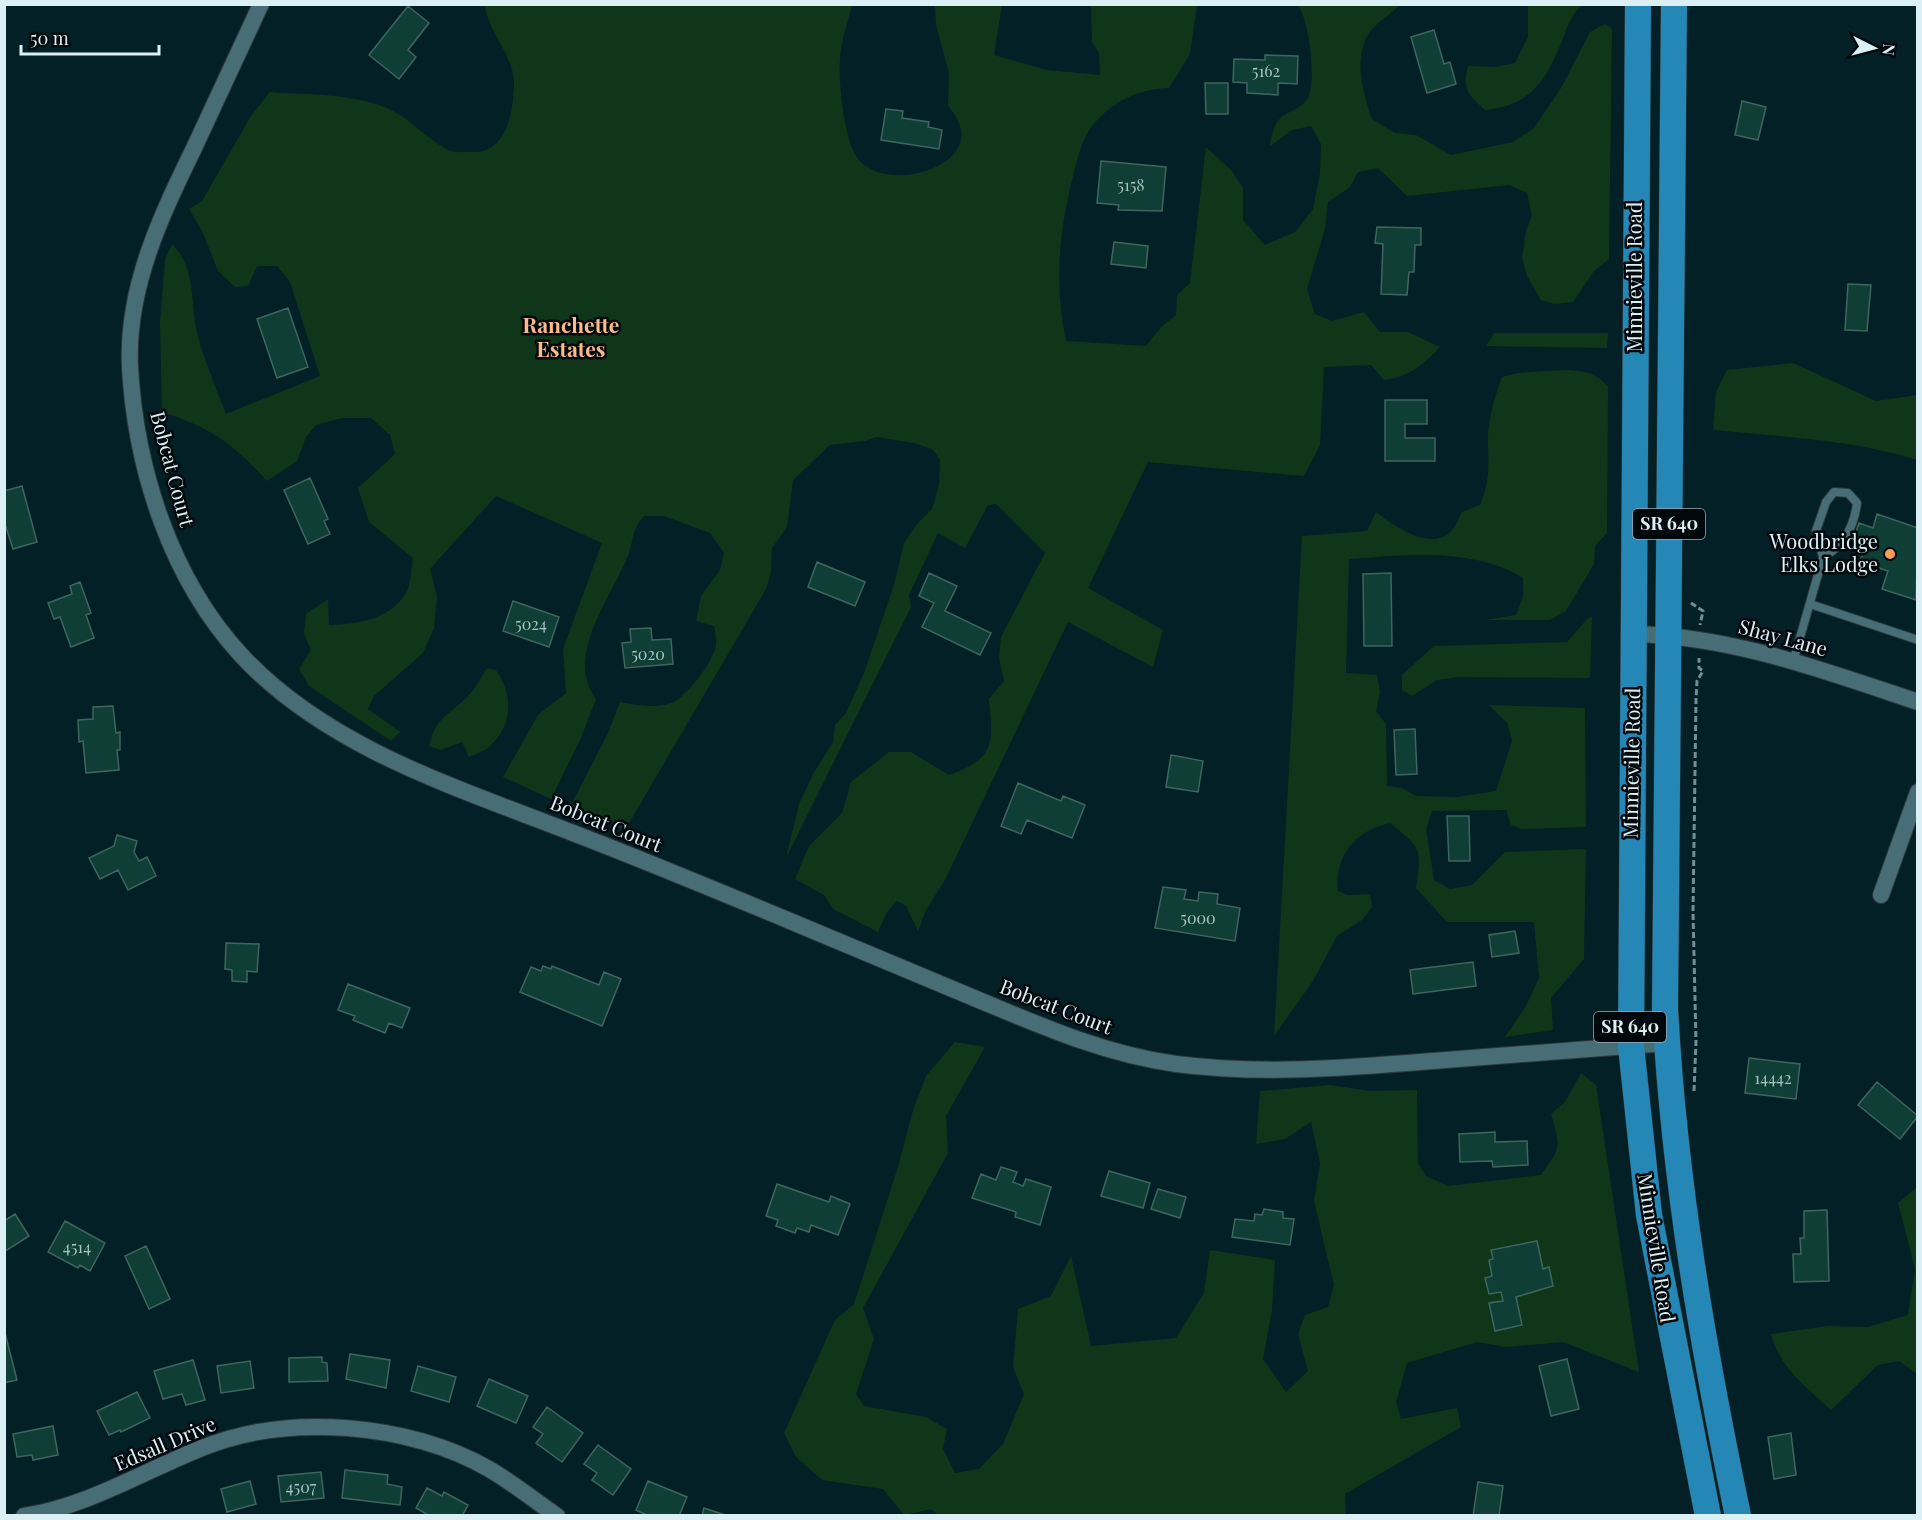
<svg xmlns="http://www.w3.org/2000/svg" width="1922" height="1520" viewBox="0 0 1922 1520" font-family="'Playfair Display',serif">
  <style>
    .green { fill: #10361a }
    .building { fill: #0e3e36; stroke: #3f665e; stroke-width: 1.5 }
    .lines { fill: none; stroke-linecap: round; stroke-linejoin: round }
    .lane-casing { stroke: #2c373a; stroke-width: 10 }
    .street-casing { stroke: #2c373a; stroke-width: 18 }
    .primary-casing { stroke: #2c373a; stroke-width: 27 }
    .path { stroke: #758e93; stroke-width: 3; stroke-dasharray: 6 3; stroke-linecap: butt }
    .lane { stroke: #476e76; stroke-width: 8 }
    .street { stroke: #476e76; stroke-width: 16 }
    .primary { stroke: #2587b6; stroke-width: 26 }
    .poi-dot { fill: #fc9d53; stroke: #00080b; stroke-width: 2 }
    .labels { text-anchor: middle; stroke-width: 5; stroke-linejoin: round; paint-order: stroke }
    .number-label { font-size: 16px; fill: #a8c4c4 }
    .shield { fill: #00080b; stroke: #99aaae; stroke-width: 1.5 }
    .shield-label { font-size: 18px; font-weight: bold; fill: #dbf0f4 }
    .street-label { font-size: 20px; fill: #dbf0f4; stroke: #00080b }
    .poi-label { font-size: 20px; fill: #dbf0f4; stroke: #00080b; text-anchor: end }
    .neighbourhood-label { font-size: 21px; font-weight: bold; fill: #fcb989; stroke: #00080b }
  </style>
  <rect width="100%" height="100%" fill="#022025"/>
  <path class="green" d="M485 5H852C848 21 841 41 840 58 838 81 844 143 859 160 890 197 999 162 948 106L949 73 936 25 935 5H1002L994 55 1047 70 1100 75 1099 53 1092 42 1091 5H1197L1190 54 1169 88C1138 89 1113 101 1093 125 1083 136 1078 157 1074 172 1059 232 1054 280 1066 341L1146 346 1161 327 1176 315 1177 295 1190 283 1206 147 1231 170 1243 188V220L1265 245 1295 232 1313 209 1320 173 1321 144 1311 126 1292 130 1269 147C1271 140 1273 127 1278 121 1286 110 1304 110 1309 95 1316 76 1309 21 1298 5H1400C1391 14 1376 23 1369 33 1353 58 1363 94 1372 119L1395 133 1416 135 1451 155 1513 142 1534 128 1561 88 1590 32 1605 24 1612 29 1609 259 1594 271 1573 302 1554 304 1541 300 1527 276 1522 258 1526 231 1532 216 1527 193 1509 185 1407 196 1378 168 1358 172 1350 187 1328 202 1325 229 1307 289 1315 314 1332 321 1364 312 1380 332H1408L1440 347C1423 365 1409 377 1384 380L1371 365 1324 367 1320 445 1304 476 1148 462 1088 588 1163 630 1153 667 1068 622 945 880 926 910 918 931 906 906 897 901 887 912 878 932 833 909 824 895 795 879 809 846 842 813 851 782 889 752H911L949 775C996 758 993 743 989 699L1004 681 999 658 1001 637 1045 553 996 504 988 505 965 548 938 533 909 595 911 607 786 858 799 804 813 774 833 742 835 725 846 713 864 673 894 585 904 543 918 523 932 509 939 485 940 459 932 449 914 443 876 437 865 441 830 445 793 480 787 527 772 548 771 572 766 589 625 830 569 809 608 733 620 702C637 705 654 709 671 703 686 698 714 661 716 645 717 639 715 632 714 626L696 621 701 596 720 570 724 553 710 533 664 516H644C629 534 635 540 627 558 611 597 564 657 596 699L581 738 551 799 503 777 538 715 566 693 563 649 602 543 496 496 430 569 437 597 434 628 423 653 374 696 368 709 400 732 391 741 309 686 299 669 311 650 304 634 306 614 328 599 329 625C358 624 391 620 407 591 411 582 411 568 413 558L369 522 358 488 395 454 390 435 371 418H342L316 425 306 437 297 461 267 481C234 444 210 427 162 412L160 322 165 259 172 244C194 267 191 293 195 322 198 345 217 390 226 414L320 376 290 282 277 266H257L248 286 235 287 218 271 203 233 189 209 202 201 251 116 270 92C309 95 356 93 391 110 412 120 427 139 448 150 454 153 463 152 470 152 506 155 513 114 514 85 515 56 488 33 485 5Z
    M1528 5H1583C1573 12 1568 24 1564 36 1547 78 1534 105 1485 110 1468 95 1462 89 1468 66L1495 67 1515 63 1528 37Z
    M1494 333H1608L1607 348 1486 346Z
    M1793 363 1876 401 1917 395V460C1852 439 1781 437 1713 430L1716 392 1727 370Z
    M1563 370C1583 371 1595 371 1608 387L1607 533 1595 546 1594 564 1566 611 1550 620H1485L1516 615 1523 597V578C1473 547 1405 555 1349 559L1346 673 1377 675 1380 692 1376 711 1386 724 1387 786 1402 788 1416 796 1457 797 1496 791 1512 741 1508 724 1489 705 1585 708 1586 827 1521 829 1511 825 1506 810 1432 811 1426 829 1434 880 1450 889 1472 885 1505 852 1586 849 1584 959 1551 998 1553 1030 1505 1037 1526 1006 1539 978 1534 922H1447L1416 888C1422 848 1421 848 1390 823 1356 830 1334 856 1338 891L1348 895 1370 894 1372 907 1362 920 1337 936 1313 981 1274 1036 1302 536 1367 531 1376 512C1394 526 1433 554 1453 529 1457 524 1459 517 1462 512L1480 505C1491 479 1488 464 1488 436 1489 416 1495 396 1502 377L1518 373Z
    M1592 617 1590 678 1458 677 1437 680 1412 696 1402 690V675L1434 646 1567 642 1587 619Z
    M487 668 496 670C513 694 514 724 490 746 485 751 476 754 469 757L462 742 441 750 429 746C435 719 447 716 465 699 475 690 480 679 487 668Z
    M955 1042 985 1047 946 1116 948 1153 863 1308 874 1339 856 1394 864 1406 926 1417 947 1429 943 1449 955 1473 979 1469 1003 1444 1024 1394 1013 1367 1018 1309 1051 1296 1071 1256 1091 1346 1176 1338 1204 1293 1210 1250 1275 1260 1272 1310 1263 1359 1286 1392 1308 1371 1298 1334 1305 1315 1328 1307 1334 1285 1314 1201 1320 1163 1311 1122 1285 1139 1256 1144 1260 1091 1330 1085 1371 1091 1417 1090 1418 1163 1426 1176 1448 1186 1541 1175C1561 1147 1561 1148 1551 1114L1565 1102 1581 1073 1596 1085 1639 1372 1563 1342 1506 1347 1477 1342 1407 1363 1396 1402 1401 1419 1457 1408 1461 1427 1345 1494 1346 1515 939 1516 931 1509 904 1515 883 1489 822 1480 796 1457 784 1433 835 1320 854 1304 898 1167 914 1107 926 1076Z
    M1917 1187V1374L1899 1361 1878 1365 1831 1410C1806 1387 1780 1368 1771 1334L1828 1326 1868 1327 1908 1315 1915 1269 1898 1203Z"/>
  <path class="building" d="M408 6 429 23 408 50 416 57 399 79 369 55Z
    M1434 30 1444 64 1450 62 1456 84 1427 93 1411 37Z
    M1265 55 1298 56 1297 84 1278 83V95L1247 93V83L1233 82 1234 59 1265 60Z
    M1205 83H1228V114H1206Z
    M1742 101 1766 107 1758 140 1735 135Z
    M886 109 903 111 902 118 929 122 928 127 942 130 939 149 881 140Z
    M1101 161 1166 167 1162 211 1118 210 1119 205 1097 203Z
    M1377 227 1421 228V245H1415L1414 272H1409L1407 295 1381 294 1383 244 1375 243Z
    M1114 242 1148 246 1146 268 1111 264Z
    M1848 284 1871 285 1867 331 1845 330Z
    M288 308 308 367 277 378 257 319Z
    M1385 400H1427V424H1405V438H1435V461H1385Z
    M310 478 328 519 324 521 330 534 308 544 284 490Z
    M22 486 37 542 13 549 4 521V491Z
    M1877 514 1918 528 1916 600 1882 589 1888 571 1860 562 1865 545 1853 541 1859 523 1873 528Z
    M817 562 865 582 855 606 808 587Z
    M929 573 957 586 945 611 991 633 980 655 922 627 934 603 919 596Z
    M1391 573 1392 646H1364L1363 574Z
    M80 582 91 613 86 615 94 638 71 647 60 617 54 619 48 603 72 594 70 586Z
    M513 601 559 617 549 647 503 631Z
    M651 628 652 640 671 639 673 664 625 668 622 643 631 642 630 629Z
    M113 706 116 733 120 732V750H117L119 770 86 773 83 741 79 742 78 720 93 719V707Z
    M1415 729 1417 774 1396 775 1394 730Z
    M1171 755 1203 761 1198 792 1166 787Z
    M1018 783 1061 801 1063 796 1085 805 1072 838 1027 820 1021 834 1001 826Z
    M1447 816H1469L1470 861H1449Z
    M117 835 137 841 134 852 139 861 147 857 156 876 128 890 118 870 100 879 89 858 114 846Z
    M1163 887 1186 890 1184 899 1198 901 1199 892 1218 894 1217 904 1240 908 1235 941 1155 928Z
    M1515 931 1519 953 1492 957 1489 935Z
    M226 943 259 944 257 972 247 971V982L232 981V970L225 969Z
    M1473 962 1476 986 1413 994 1410 970Z
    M543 966 551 969 552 966 599 985 604 972 621 979 602 1026 520 992 531 967 541 971Z
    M348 984 410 1008 402 1028 389 1023 385 1033 353 1020 355 1016 338 1010Z
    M1749 1058 1800 1064 1796 1099 1745 1093Z
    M1877 1082 1918 1116 1900 1139 1858 1105Z
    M1495 1132V1142L1527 1141 1528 1165 1493 1167 1492 1161 1460 1162 1459 1134Z
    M1001 1167 1017 1172 1013 1182 1023 1186 1026 1179 1051 1187 1040 1225 1015 1217 1016 1212 972 1198 981 1174 996 1180Z
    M1109 1171 1150 1183 1143 1208 1101 1196Z
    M777 1184 829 1202 831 1196 850 1204 838 1235 811 1225 809 1232 797 1228 795 1233 776 1226 778 1220 766 1216Z
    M1158 1189 1186 1197 1180 1218 1151 1209Z
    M1264 1209 1283 1212V1218L1294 1219 1290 1245 1232 1237 1235 1219 1254 1221 1255 1214 1262 1215Z
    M1827 1210 1829 1281 1794 1282 1793 1254H1801L1800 1238H1804V1211Z
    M15 1214 29 1236 4 1252V1221Z
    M65 1221 105 1243 90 1271 80 1265 78 1268 48 1252Z
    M1537 1241 1543 1269 1549 1267 1553 1286 1516 1297 1522 1325 1495 1331 1489 1303 1503 1301 1501 1292 1489 1294 1485 1278 1492 1276 1489 1260 1493 1259 1491 1250Z
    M146 1246 170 1299 149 1309 125 1256Z
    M5 1333 17 1380 4 1383V1333Z
    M350 1354 390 1360 386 1388 346 1379Z
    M322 1357V1362L327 1363 328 1381 289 1382V1358Z
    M1567 1359 1579 1409 1551 1416 1539 1366Z
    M193 1360 205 1400 186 1405 182 1394 163 1399 154 1371Z
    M250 1361 254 1388 221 1393 217 1366Z
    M418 1366 456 1377 449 1402 411 1391Z
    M489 1379 528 1396 516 1423 477 1406Z
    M137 1392 150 1418 121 1432 120 1430 109 1435 97 1411Z
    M547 1407 583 1433 562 1462 536 1443 543 1434 533 1427Z
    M53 1426 58 1455 33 1460 32 1455 17 1457 13 1434Z
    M1791 1433 1796 1475 1774 1479 1768 1437Z
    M598 1445 631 1469 613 1495 592 1480 597 1473 584 1464Z
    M345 1470 388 1475 387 1484 402 1487 400 1505 342 1498Z
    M321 1472 324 1498 281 1502 278 1476Z
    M250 1481 256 1504 227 1512 221 1489Z
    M648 1481 687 1497 679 1516H649L636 1510Z
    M1478 1482 1503 1486 1499 1516H1473Z
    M427 1488 442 1496 444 1492 468 1505 462 1516H430L416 1508Z
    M704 1508 728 1516H702Z"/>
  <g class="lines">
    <g class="lane-casing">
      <path id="lane" d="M1810 604 1918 640
        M1793 662 1823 557 1816 531 1826 502 1834 492 1848 493 1857 503C1854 527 1844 546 1823 557"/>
    </g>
    <g class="street-casing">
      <path id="street" d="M261 4C239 52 217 99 195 146 161 216 126 288 130 368 136 470 171 579 241 655 327 748 458 788 573 833 646 861 718 891 790 921 855 948 920 976 986 1003 1048 1029 1109 1055 1176 1064 1262 1075 1347 1068 1433 1061 1511 1055 1589 1049 1667 1043
        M1633 634C1732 636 1825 671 1918 702
        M1881 895 1918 792
        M24 1516C88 1506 142 1472 202 1448 288 1413 409 1423 489 1469 513 1483 534 1500 557 1516"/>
    </g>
    <g class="primary-casing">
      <path id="primary" d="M1638 4 1631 1046 1649 1215 1708 1516
        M1674 4 1665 1008C1674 1180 1703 1348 1738 1516"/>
    </g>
    <path class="path" d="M1691 603 1703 611 1700 625
      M1694 1091 1696 1042 1693 912 1696 700 1697 681 1703 671 1699 668V658"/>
    <use href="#lane" class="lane"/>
    <use href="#street" class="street"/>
    <use href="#primary" class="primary"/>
  </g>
  <circle class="poi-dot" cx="1890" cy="554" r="6"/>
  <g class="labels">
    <g class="number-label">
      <text x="1266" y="77">5162</text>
      <text x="1131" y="191">5158</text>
      <text x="531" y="630">5024</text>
      <text x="648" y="660">5020</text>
      <text x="1198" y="924">5000</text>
      <text x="1773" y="1084">14442</text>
      <text x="77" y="1253">4514</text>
      <text x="301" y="1493">4507</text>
    </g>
    <g class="shield">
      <rect x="1633" y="509" width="72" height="30" rx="4.5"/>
      <rect x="1594" y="1012" width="72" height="30" rx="4.5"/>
    </g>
    <g class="shield-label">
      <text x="1669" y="530">SR 640</text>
      <text x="1630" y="1033">SR 640</text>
    </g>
    <g class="street-label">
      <text transform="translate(1635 277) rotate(-90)" y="7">Minnieville Road</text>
      <text transform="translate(172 469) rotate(75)" y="7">Bobcat Court</text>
      <text transform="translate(1783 638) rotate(15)" y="7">Shay Lane</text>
      <text transform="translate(1632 763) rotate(-89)" y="7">Minnieville Road</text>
      <text transform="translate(606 824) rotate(22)" y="7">Bobcat Court</text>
      <text transform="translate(1056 1007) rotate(21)" y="7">Bobcat Court</text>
      <text transform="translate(1656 1248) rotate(81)" y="7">Minnieville Road</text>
      <text transform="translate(165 1444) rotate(-23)" y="7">Edsall Drive</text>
    </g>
    <g class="poi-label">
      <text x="1878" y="549">Woodbridge<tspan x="1878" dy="23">Elks Lodge</tspan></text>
    </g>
    <g class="neighbourhood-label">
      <text x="571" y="333">Ranchette<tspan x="571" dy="24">Estates</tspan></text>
    </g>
  </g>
  <rect width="1922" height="1520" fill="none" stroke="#dbf0f4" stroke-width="12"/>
  <g transform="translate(1874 48) rotate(96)" stroke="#00080b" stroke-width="4.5" paint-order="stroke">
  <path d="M0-4.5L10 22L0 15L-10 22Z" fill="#dbf0f4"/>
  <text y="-9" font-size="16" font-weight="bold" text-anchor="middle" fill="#dbf0f4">N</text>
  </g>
  <path d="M21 45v9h138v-9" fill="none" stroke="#dbf0f4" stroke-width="3"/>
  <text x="30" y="45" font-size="18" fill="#dbf0f4" stroke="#00080b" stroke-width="4.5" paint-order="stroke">50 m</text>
</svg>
